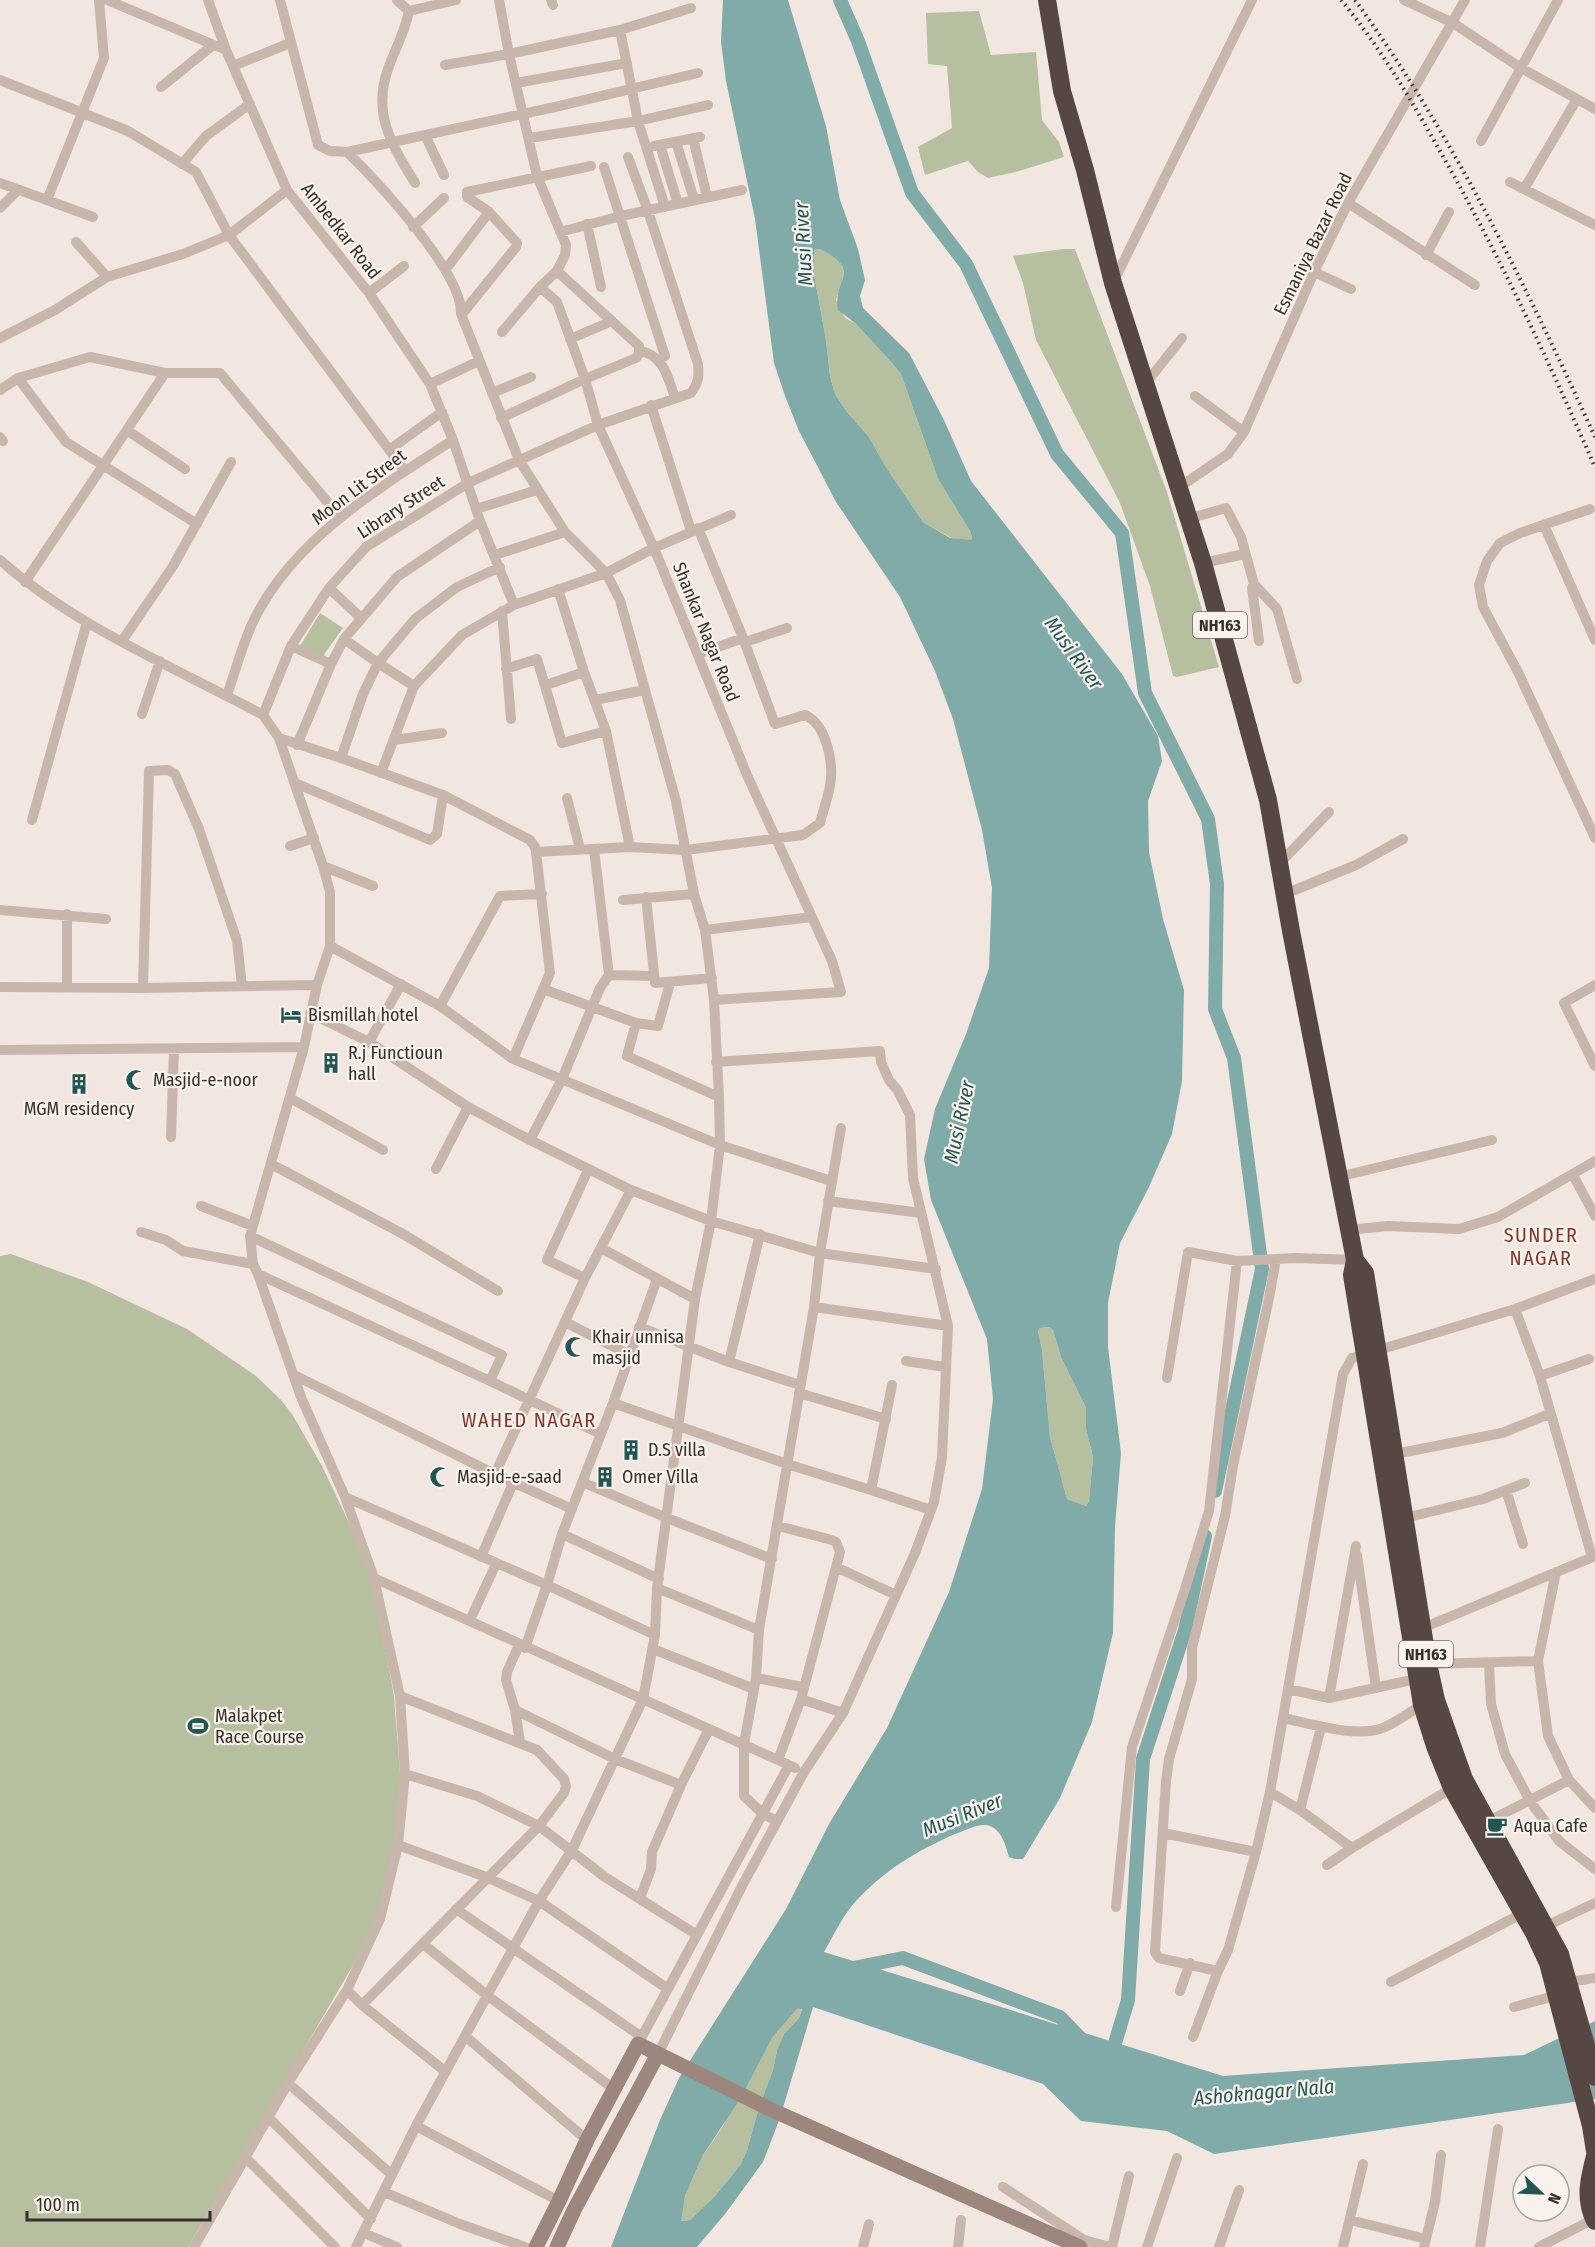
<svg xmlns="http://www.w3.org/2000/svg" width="1595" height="2247" viewBox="0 0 1595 2247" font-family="'Fira Sans Condensed',sans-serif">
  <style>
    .green { fill: #b7bfa1 }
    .water { fill: #81aba9; fill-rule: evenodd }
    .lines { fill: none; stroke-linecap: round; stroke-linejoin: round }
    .canal { stroke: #81aba9; stroke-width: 14 }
    .street { stroke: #c8b6ac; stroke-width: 10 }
    .secondary { stroke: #9c867e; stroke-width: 15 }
    .highway { stroke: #574742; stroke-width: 18 }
    .rail { stroke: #372d2a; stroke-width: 4; stroke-dasharray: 1.5 4.5; stroke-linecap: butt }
    .labels { text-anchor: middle; stroke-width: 4.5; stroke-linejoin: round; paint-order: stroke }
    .shield { fill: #f9f2ec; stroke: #716864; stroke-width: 1.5 }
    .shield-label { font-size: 16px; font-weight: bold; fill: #372d2a }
    .street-label { font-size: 18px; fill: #372d2a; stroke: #f9f2ec }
    .poi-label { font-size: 18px; fill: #372d2a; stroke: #f9f2ec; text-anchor: start }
    .water-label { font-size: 20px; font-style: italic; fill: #235554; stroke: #f9f2ec }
    .neighbourhood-label { font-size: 20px; letter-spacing: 1.5px; fill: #7f372b; stroke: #f9f2ec }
  </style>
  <rect width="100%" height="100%" fill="#f1e7e0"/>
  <path class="green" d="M979 11 991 55 1036 52 1042 120 1059 142 1064 157 1016 172 988 178 978 172 968 161 925 175 918 147 952 128 947 66 928 64 926 13Z
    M820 249C851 265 845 270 836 300L845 318 855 323 892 363 901 374 938 479 970 531 972 538 971 541 951 538 923 522 884 464 869 437 847 412 835 394 830 376 826 340 814 274V250Z
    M1063 249H1075L1167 492 1219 667 1177 677 1173 676 1150 586 1120 503 1036 340 1023 283 1013 256Z
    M320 613 343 628 323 656 300 646Z
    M11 1254 88 1282 187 1329 256 1376 281 1400 292 1414 322 1466 353 1531 371 1582 389 1669 394 1696 402 1798 396 1847 372 1933 188 2247H0V1256Z
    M1049 1327 1053 1330 1061 1357 1086 1408V1429L1093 1457 1089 1501 1086 1506 1067 1499 1050 1437 1042 1350 1038 1331 1040 1328Z
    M798 2008H802L799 2018 784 2034 777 2050 773 2070 760 2104 747 2150 741 2164 716 2195 690 2220 680 2221 685 2196 703 2155 721 2129 772 2038Z"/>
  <path class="water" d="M723 0H788L826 126 840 200 858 249 865 280 860 296 863 308 909 353 944 420 971 481 1122 674 1158 736 1162 761 1148 801 1149 852 1163 919 1184 990 1182 1081 1172 1134 1149 1187 1120 1243 1108 1303V1347L1121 1453 1115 1527 1113 1633 1092 1722 1060 1798 1023 1859H1015L1009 1857C1006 1846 1001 1827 986 1825 976 1824 964 1831 955 1834 915 1852 886 1869 856 1901 843 1915 834 1935 824 1952L1223 2076 1524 2055 1595 2021V2099L1214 2154 1167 2131 1081 2121 1043 2084 813 2007 780 2118 763 2162 725 2214 697 2247H611L660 2120 679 2078 786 1909 829 1824 887 1728 949 1592 982 1489 993 1399 987 1339 931 1200 924 1159 935 1109 966 1034 989 968 992 888 982 830 953 719 935 671 900 597 836 502 799 431 785 396 774 363 755 219 726 81 721 42ZM820 249C864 272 832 278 838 310L855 323 892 363 901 374 938 479 970 531 972 538 971 540 950 538 923 522 884 464 869 437 847 412 835 394 830 376 826 340 814 274V250ZM1049 1327 1053 1330 1061 1357 1086 1408V1429L1093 1457 1089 1501 1086 1506 1067 1499 1050 1437 1042 1350 1038 1331 1040 1328ZM798 2008 802 2009 799 2018 784 2034 777 2050 773 2070 760 2104 747 2150 741 2164 716 2195 690 2220 681 2221 685 2196 703 2155 740 2099 772 2038Z"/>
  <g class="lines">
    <path class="canal" d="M840 0 858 41 912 193 966 264 1057 454 1122 533 1145 693 1208 819 1217 884 1215 1009 1234 1058 1262 1269 1215 1491
      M848 1969 903 1958 1060 2017 1085 2043
      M1110 2060 1128 2000 1143 1759 1185 1630 1205 1536"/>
    <path class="street" d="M107 0 226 50
      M208 0 226 50 287 190 369 293 430 384 453 440 480 521 514 605
      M280 0 318 145 330 151 347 152C377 181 463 273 461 314L519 460 565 532 606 573 620 600 676 801 694 894 705 930 714 1000 719 1097 720 1145 711 1221 695 1299 657 1588 655 1635 643 1699 572 1850 539 1901 465 2036 416 2126 356 2247
      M397 0 409 11C405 32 395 49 388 69 372 114 392 145 415 183
      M499 0 509 54 537 176 566 245 565 255 557 271 639 346V354L636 358 585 379 501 418
      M551 0 553 5
      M1404 0 1453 23 1521 68 1595 109
      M409 11 456 0
      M620 30 638 121 665 207
      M445 65 509 54 620 30 691 8
      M233 66 290 43
      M0 80 128 131 196 172 229 235 405 471
      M516 83 627 63
      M161 87 213 45
      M425 135 444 175
      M529 138 638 121 708 105
      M693 138 707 197
      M1481 141 1558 0
      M676 142 694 199
      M660 145 678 204
      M654 146 700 137
      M347 152 555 107 698 73
      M182 164 206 136 250 104
      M604 167 665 356
      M1510 182 1595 225
      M0 183 47 200 104 58 99 0
      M1524 189 1577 99
      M47 200 93 217
      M1348 203 1475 285
      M0 208 18 190
      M587 224 601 287
      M413 227 444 198
      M560 232 621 216 742 190
      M76 242 107 277
      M1426 255 1449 212
      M446 269 489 212
      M1314 272 1351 289
      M1113 283 1252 0
      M540 287 557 302 585 379 598 425 654 548 747 775 832 961 841 992 714 1000
      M369 293 404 266
      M462 314 516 247 517 243 489 212 467 197V192L591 166
      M502 332 540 287 557 271
      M0 338 55 310 107 277 183 254 229 235 287 190
      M570 339 612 321
      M640 351C664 355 668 378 675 398
      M18 378 66 442 197 524
      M1146 383 1182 338
      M430 384 479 361
      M0 390 18 378 90 357 165 373H220L340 517
      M492 393 531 377
      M1195 396 1244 432
      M651 405 691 531
      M128 431 185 469
      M0 437 3 441
      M389 450 442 412
      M1178 488 1228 454 1244 432 1314 272 1348 203 1465 0
      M476 509 537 490
      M1590 509 1520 533 1500 543 1487 561 1479 585 1483 607 1518 672 1595 838
      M1188 519 1226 508 1241 537 1254 584 1277 609 1297 679
      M1544 525 1595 640
      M495 555 565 532
      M0 560C76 627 174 667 263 715L279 738 323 866 330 892V946L317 985 304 1047 250 1236 253 1264 258 1274 301 1397 345 1497 374 1578 400 1696 405 1774 398 1845 380 1919 347 1990 288 2083 194 2247
      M1203 563 1245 554
      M25 582 165 373
      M1254 584 1252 588 1259 641
      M329 588 361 618
      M558 589 584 672 606 731 630 847
      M502 611 511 719
      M344 639 378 663 414 686
      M122 641 173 566 231 462
      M745 642 787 628
      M291 646 331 664
      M698 654 743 638
      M506 669 537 659 562 743 606 731
      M546 685 584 672
      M227 695C236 670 244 637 257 614 299 535 381 487 453 440
      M595 700 645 690
      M142 714 160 661
      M263 715 291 646 329 588 366 547 468 483 598 425 691 393C699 382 699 376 698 364L648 211 628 157
      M279 738 341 758 443 795 530 840 535 847 536 852
      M394 740 442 733
      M297 745 331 664 344 639 397 577 480 521
      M341 758 363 694 378 663 415 619 457 587 500 567
      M381 773 414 686 462 635 514 605 606 573 654 548 731 515
      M295 783 430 840 437 834 443 795
      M567 798 580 849
      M32 820 87 622
      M290 846 314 838
      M594 849 609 975 653 976
      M1279 864 1329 812
      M323 866 373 886
      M1285 894 1356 865 1403 839
      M646 897 655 983 712 978
      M623 900 694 894
      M0 910 106 919
      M67 914V987
      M705 930 812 917
      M330 946 440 1006 513 1059 720 1145 831 1181
      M1595 985 1564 1003 1595 1066
      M0 987 143 988 317 985
      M143 988 149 771 168 770 175 774 199 829 237 941 242 986
      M543 989 636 1023 627 1056 719 1097
      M440 1006 500 896 542 894
      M310 1013 369 1042 468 1107 530 1140 631 1190 711 1221 820 1253 936 1269
      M636 1023 658 1026 670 983
      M369 1042 401 984
      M0 1050 304 1047
      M513 1059 550 973 536 852 630 847 686 850 803 835 820 823C823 811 828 798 830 786 834 763 827 725 805 715L775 724 743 638 698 528
      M290 1098 383 1150
      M171 1137 174 1049
      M530 1140 562 1079 600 988 609 975
      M271 1164 403 1234 498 1291
      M436 1169 468 1107
      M1573 1175 1595 1216
      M1338 1177 1492 1140
      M828 1201 921 1213
      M201 1206 253 1226
      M1348 1230 1388 1226 1459 1229 1498 1217 1595 1161
      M141 1232 166 1240 183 1251 253 1264
      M250 1236 502 1355 490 1381
      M601 1248 695 1299
      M258 1274 490 1381 601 1434
      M585 1278 547 1260 588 1170
      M814 1307 948 1326
      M1515 1309 1540 1376 1592 1557
      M565 1322 630 1355
      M639 1327 729 1362 800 1385
      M906 1361 945 1367
      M729 1362 760 1234
      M294 1375 495 1474 572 1509
      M1540 1376 1589 1359
      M1167 1378 1188 1252 1237 1261 1296 1258 1355 1260
      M799 1393 886 1419
      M613 1403 787 1464 871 1490 892 1385
      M1395 1454 1502 1433 1549 1414
      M495 1474 585 1278 631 1190
      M582 1482 667 1518 772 1559
      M871 1490 931 1510
      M1506 1490 1523 1544
      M345 1497 547 1585 655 1635
      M1405 1518 1483 1499 1525 1483
      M778 1526 832 1540 836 1542 840 1552 801 1699 778 1760
      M562 1534 659 1579
      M1357 1555 1376 1688
      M481 1557 513 1483
      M836 1567 896 1595
      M1556 1572 1538 1661 1548 1736 1569 1780 1595 1808
      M374 1578 789 1765
      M657 1588 759 1630
      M470 1620 496 1564
      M1418 1630 1595 1556
      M519 1645 507 1672 506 1680 515 1710 520 1742
      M525 1648 547 1585 562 1534 613 1403 657 1279
      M653 1649 754 1689
      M1428 1664 1538 1661
      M1489 1664 1491 1704 1505 1754 1530 1801 1559 1841 1595 1869
      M756 1678 803 1687
      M1288 1689 1329 1698 1416 1679
      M1329 1698 1356 1546
      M801 1699 843 1713
      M515 1710 615 1759 681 1785
      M1283 1718C1311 1724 1359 1739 1385 1727 1398 1721 1410 1712 1422 1705
      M405 1774 477 1796 539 1826 605 1877 697 1935
      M1270 1792 1300 1810 1352 1848
      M1300 1810 1321 1727
      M777 1821 763 1814 744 1796V1744L756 1678 759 1630 814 1307 820 1253 841 1128
      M1487 1822 1569 1780
      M1163 1833 1256 1852
      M398 1845 486 1877 539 1901 668 1989
      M1327 1865 1352 1848 1452 1788
      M640 1898 651 1869 652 1852 681 1785 709 1729
      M1116 1907 1132 1747 1185 1589 1209 1511 1237 1261
      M456 1909 642 2037
      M1542 1928 1595 1903
      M423 1944 488 1996 614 2089
      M1218 1971 1159 1958 1155 1952 1166 1781 1169 1759 1192 1679V1648L1225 1516 1233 1466 1269 1298 1276 1259
      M1391 1982 1523 1913
      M1569 1982 1595 1978
      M347 1990 362 2005 446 2072
      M1180 1991 1190 1963
      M362 2005 539 1826 564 1793 566 1786 564 1779 537 1750 400 1696
      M1514 2007 1558 1995
      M465 2036 587 2140
      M1193 2037 1218 1971 1228 1950 1256 1852 1270 1792 1343 1374 1352 1358 1515 1309 1595 1279
      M638 2044 789 1765 795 1768
      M658 2054 743 1884 804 1772 843 1713 915 1553 934 1502 942 1457 948 1326 913 1178 910 1115 898 1091 889 1080 881 1062 880 1051 716 1062
      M288 2083 392 2175
      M269 2118 371 2219
      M416 2126 559 2201
      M246 2158 335 2247
      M1003 2187 1084 2240 1110 2247
      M384 2192 460 2224 525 2247
      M1350 2220 1426 2239
      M364 2233 397 2247
      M863 2247 869 2224
      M958 2247 961 2220
      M1112 2247 1129 2176
      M1147 2247 1177 2158
      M1219 2247 1239 2190
      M1343 2247 1363 2164
      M1424 2247 1435 2202 1441 2155
      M1480 2247 1498 2129
      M1539 2247 1594 2219"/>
    <path class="secondary" d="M536 2247 559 2201 587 2140 638 2044 774 2111 1080 2247
      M557 2247 574 2210 658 2054"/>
    <path class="highway" d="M1047 0 1062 91 1085 170 1113 283 1203 563 1268 800 1291 931 1355 1260 1352 1275 1422 1705 1435 1746 1452 1788 1534 1933 1548 1963 1591 2126 1595 2151
      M1355 1260 1365 1273 1428 1664 1436 1700 1464 1779 1560 1954 1595 2077
      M1595 2156C1589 2179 1584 2199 1595 2221"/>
    <path class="rail" d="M1341 0C1382 49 1414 105 1445 160 1501 259 1549 362 1595 467
      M1355 0C1453 135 1526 286 1595 437"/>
  </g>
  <defs>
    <g id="hotel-bare" transform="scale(1.62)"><path d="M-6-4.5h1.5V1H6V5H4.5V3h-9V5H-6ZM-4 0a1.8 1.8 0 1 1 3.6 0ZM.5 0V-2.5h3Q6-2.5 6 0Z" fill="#235554" stroke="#f9f2ec" stroke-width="2.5" paint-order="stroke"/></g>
    <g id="building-bare" transform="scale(1.62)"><path d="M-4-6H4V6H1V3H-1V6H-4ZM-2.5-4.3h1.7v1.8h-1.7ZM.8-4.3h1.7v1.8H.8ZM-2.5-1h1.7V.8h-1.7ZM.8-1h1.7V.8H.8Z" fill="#235554" stroke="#f9f2ec" stroke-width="2.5" paint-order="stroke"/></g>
    <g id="mosque-bare" transform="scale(1.62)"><path d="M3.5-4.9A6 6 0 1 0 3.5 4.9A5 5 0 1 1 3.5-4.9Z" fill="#235554" stroke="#f9f2ec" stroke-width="2.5" paint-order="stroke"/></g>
    <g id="stadium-bare" transform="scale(1.62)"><path d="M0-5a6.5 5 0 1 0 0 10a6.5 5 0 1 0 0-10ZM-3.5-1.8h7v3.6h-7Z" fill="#235554" stroke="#f9f2ec" stroke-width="2.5" paint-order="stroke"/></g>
    <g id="cafe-bare" transform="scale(1.62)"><path d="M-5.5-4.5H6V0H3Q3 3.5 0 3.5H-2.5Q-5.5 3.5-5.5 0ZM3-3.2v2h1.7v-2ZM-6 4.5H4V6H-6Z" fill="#235554" stroke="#f9f2ec" stroke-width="2.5" paint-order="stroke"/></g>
  </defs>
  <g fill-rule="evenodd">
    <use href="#hotel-bare" x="291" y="1015"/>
    <use href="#building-bare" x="331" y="1063"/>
    <use href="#mosque-bare" x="136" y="1080"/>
    <use href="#building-bare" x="79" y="1084"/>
    <use href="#mosque-bare" x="575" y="1347"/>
    <use href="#building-bare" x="631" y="1450"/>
    <use href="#mosque-bare" x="440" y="1477"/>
    <use href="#building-bare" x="605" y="1477"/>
    <use href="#stadium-bare" x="198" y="1726"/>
    <use href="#cafe-bare" x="1497" y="1826"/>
  </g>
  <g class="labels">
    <g class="shield">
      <rect x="1193" y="612" width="54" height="26" rx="4.5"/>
      <rect x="1399" y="1641" width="54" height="26" rx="4.5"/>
    </g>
    <g class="shield-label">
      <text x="1220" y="631">NH163</text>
      <text x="1426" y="1660">NH163</text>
    </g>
    <g class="street-label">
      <text transform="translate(341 231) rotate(52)" y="6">Ambedkar Road</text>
      <text transform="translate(1313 244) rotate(-64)" y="6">Esmaniya Bazar Road</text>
      <text transform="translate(359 487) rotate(-37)" y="6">Moon Lit Street</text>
      <text transform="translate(401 507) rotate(-33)" y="6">Library Street</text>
      <text transform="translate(706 632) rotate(68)" y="6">Shankar Nagar Road</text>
    </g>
    <g class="poi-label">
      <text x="308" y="1021">Bismillah hotel</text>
      <text x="348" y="1059">R.j Functioun<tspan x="348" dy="21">hall</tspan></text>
      <text x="153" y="1086">Masjid-e-noor</text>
      <text x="79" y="1115" text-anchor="middle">MGM residency</text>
      <text x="592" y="1343">Khair unnisa<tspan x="592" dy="21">masjid</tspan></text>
      <text x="648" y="1456">D.S villa</text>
      <text x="457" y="1483">Masjid-e-saad</text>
      <text x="622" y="1483">Omer Villa</text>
      <text x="215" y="1722">Malakpet<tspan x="215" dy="21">Race Course</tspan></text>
      <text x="1514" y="1832">Aqua Cafe</text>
    </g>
    <g class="water-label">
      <text transform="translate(803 244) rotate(-93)" y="7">Musi River</text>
      <text transform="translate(1074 653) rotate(54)" y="7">Musi River</text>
      <text transform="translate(959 1122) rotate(-78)" y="7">Musi River</text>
      <text transform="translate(962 1815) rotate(-22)" y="7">Musi River</text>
      <text transform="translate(1264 2092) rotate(-5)" y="7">Ashoknagar Nala</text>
    </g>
    <g class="neighbourhood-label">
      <text x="1541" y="1242">SUNDER<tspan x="1541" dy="23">NAGAR</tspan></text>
      <text x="529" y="1427">WAHED NAGAR</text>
    </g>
  </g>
  <g transform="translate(1541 2193) rotate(113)"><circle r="28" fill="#f9f2ec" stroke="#aba39e" stroke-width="1.5"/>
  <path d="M0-4.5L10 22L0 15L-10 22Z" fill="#235554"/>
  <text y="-9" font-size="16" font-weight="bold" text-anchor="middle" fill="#372d2a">N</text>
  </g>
  <path d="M27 2211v9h183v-9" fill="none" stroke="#372d2a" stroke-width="3"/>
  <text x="36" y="2211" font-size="18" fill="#372d2a" stroke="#f9f2ec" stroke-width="4.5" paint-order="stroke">100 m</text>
</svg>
